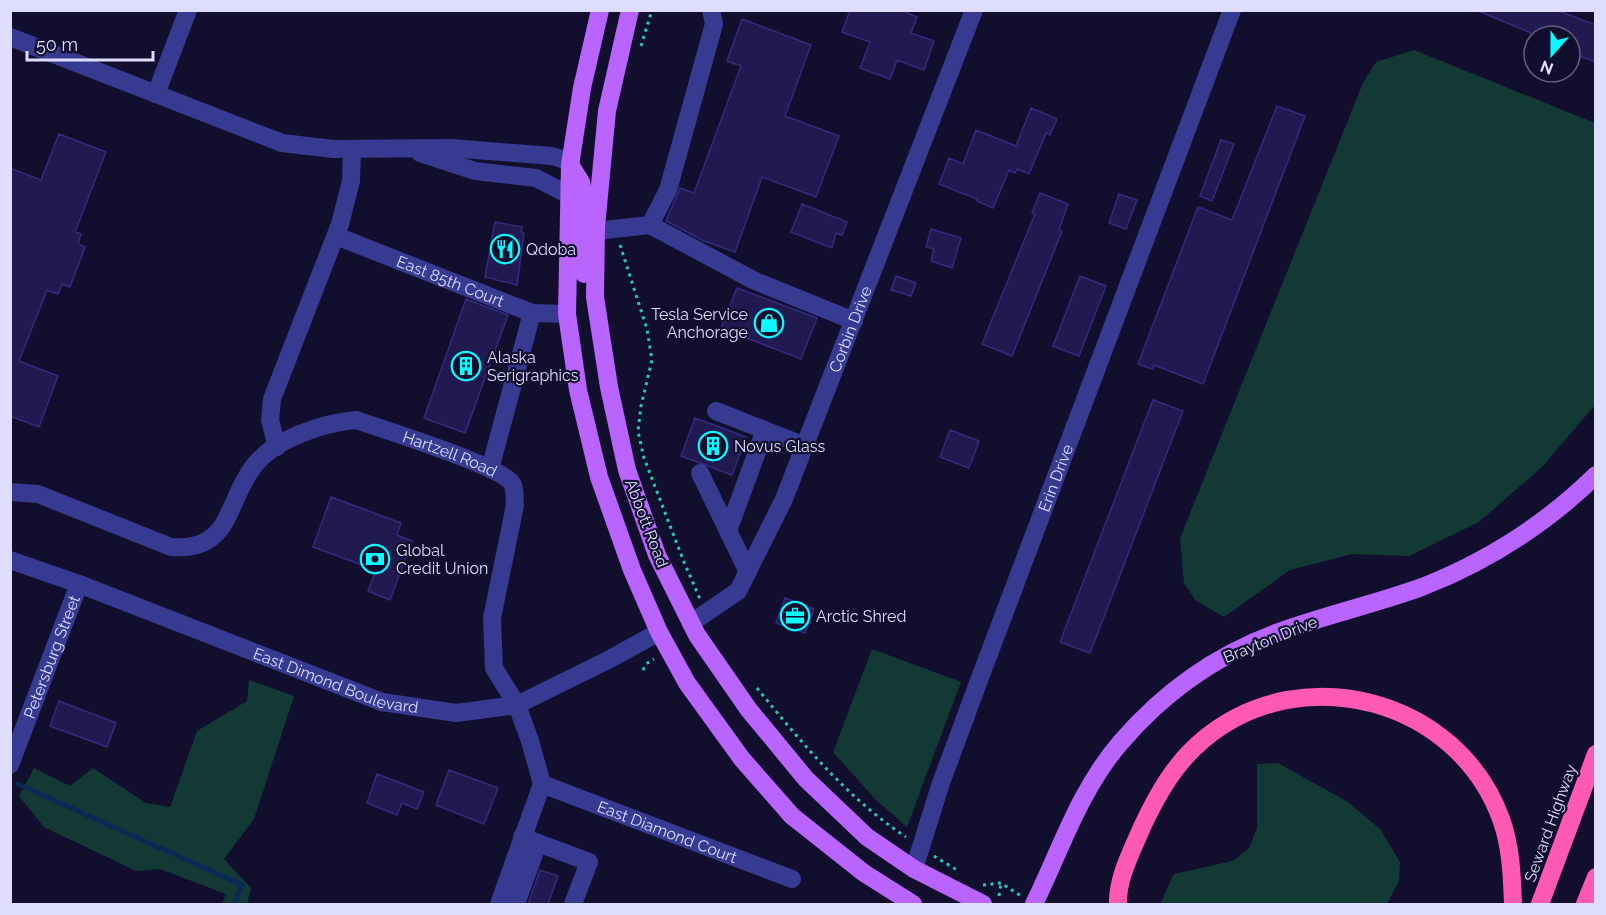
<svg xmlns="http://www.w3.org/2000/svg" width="1606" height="915" viewBox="0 0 1606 915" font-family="Raleway,sans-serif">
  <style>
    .green { fill: #123934 }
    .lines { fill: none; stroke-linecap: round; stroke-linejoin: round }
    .stream { stroke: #082a54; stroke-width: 5 }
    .building { fill: #211a51; stroke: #342a7f; stroke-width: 1.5 }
    .path { stroke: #26c9b3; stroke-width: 3; stroke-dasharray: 3 4.5; stroke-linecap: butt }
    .minor { stroke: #373a91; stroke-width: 18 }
    .major { stroke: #b964ff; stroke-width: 18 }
    .highway { stroke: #ff58b5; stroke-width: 18 }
    .labels { text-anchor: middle; stroke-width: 4.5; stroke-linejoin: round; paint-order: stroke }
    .poi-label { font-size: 16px; fill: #deddff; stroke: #120f2e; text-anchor: start }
    .street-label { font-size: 16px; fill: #deddff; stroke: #120f2e }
  </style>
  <rect width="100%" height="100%" fill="#120f2e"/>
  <path class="green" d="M1414 50 1595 123V405L1542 467 1479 522 1409 556 1352 554 1290 570 1224 617 1195 600 1184 583 1180 538 1363 83 1376 62Z
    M872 649 961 682 907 827 876 800 833 752Z
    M249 680 294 696 254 819 224 859 251 888 247 904H222L226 894 160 869 136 871 44 827 19 796 34 768 70 786 93 768 146 803 170 807 197 731 247 701Z
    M1278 763 1348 802 1380 829 1400 862 1399 881 1387 904H1160L1174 874 1233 861 1249 848 1257 828V764Z"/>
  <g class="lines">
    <path class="stream" d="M18 784 242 885 234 904"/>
  </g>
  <path class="building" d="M850 10H900L917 17 911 33 934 41 924 70 897 60 890 79 860 68 870 42 842 32Z
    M1476 10H1556L1596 25V62L1570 53V36H1530L1531 33Z
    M742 19 811 45 785 116 839 136 816 197 762 177 735 252 704 241 666 221 680 188 694 193 741 66 727 61Z
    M1277 106 1305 116 1203 384 1154 365 1152 369 1138 364 1198 207 1232 220Z
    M1031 108 1057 119 1050 135 1046 133 1029 174 1017 169 1015 173 1009 170 993 208 977 201V199L939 184 949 158 963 164 976 130 1016 146Z
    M59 134 106 152 75 232 81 234 78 244 85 247 70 287 62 284 58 294 47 290 19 361 58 376 39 427 10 416V168L41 180Z
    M1221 140 1234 144 1212 201 1200 196Z
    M1040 193 1068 204 1059 230 1062 231 1012 356 982 344 1035 214 1032 213Z
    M1119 194 1137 200 1126 229 1109 223Z
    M802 204 847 222 842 235 836 233 832 248 791 232Z
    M495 222 522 227 521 232 524 233 517 285 485 277Z
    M931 229 961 238 952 268 931 261 934 249 926 247Z
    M896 276 916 283 911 296 891 290Z
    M1080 276 1106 286 1079 356 1053 346Z
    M737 288 817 318 801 359 721 328Z
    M466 299 508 315 465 433 424 418Z
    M1153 400 1183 411 1090 653 1060 642Z
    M695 418 746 437 732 475 681 456Z
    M950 430 979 441 969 468 940 457Z
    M331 497 401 523 397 535 412 541 390 600 368 591 376 570 313 547Z
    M785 598 814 609 805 633 776 623Z
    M59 701 116 723 107 747 50 726Z
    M449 770 498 788 484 824 436 805Z
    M377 774 424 792 417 809 402 803 397 815 367 803Z
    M540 870 558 876 548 904H528Z"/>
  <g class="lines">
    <path class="path" d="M641 46 652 10
      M620 245 647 329 652 360 641 406 638 431 644 458 684 562 700 599
      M643 670 646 664 654 659
      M757 688C801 742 847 798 906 837
      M934 856 957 870
      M983 885 1001 883 1021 896
      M999 896 1001 883"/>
    <g class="minor">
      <path d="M10 37 282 143 333 149 451 148 552 156 571 162"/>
      <path d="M156 94 188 10"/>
      <path d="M420 153 475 171 536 178 569 195"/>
      <path d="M650 225 755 281 854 321"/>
      <path d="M595 231 650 225 668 190 714 24 711 10"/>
      <path id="s1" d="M336 236 532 313 567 314"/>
      <path d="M716 411 805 446"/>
      <path d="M277 447 270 420 272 399 340 224 351 181 352 149"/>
      <path d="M490 469 532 313"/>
      <path d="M700 473 748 572"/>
      <path id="s2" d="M10 492 38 494 171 547C231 552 226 503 253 467 274 439 322 423 356 420 383 429 497 465 511 482 516 488 514 497 515 505L492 618 494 668 517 705 530 741 542 784 499 904"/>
      <path d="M728 531 765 430"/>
      <path id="s3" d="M10 560 79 584 382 702 456 713 517 705 610 659 659 632"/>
      <path id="s4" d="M691 623 738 591 784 499 974 10"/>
      <path id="s5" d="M10 765 79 584"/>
      <path id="s6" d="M542 784 792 879"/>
      <path d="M522 837 589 862 573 904"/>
      <path id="s7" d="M914 869 941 783 978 683 1232 10"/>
      <path d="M516 904 538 843"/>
    </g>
    <path class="major" d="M600 10 582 88 570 165 567 314 578 390 599 477 632 570 659 632 687 683 742 759 792 816 864 873 913 904
      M630 10 607 111 596 227 595 297 609 387 627 470 657 555 697 635 749 710 806 779 867 837 914 869 983 904
      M571 166 581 182 584 198 583 249 584 274
      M1034 904C1061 849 1080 789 1121 742 1164 692 1218 654 1279 632 1326 615 1375 604 1422 587 1488 561 1545 525 1596 475"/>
    <path class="highway" d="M1118 904C1117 878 1132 851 1142 827 1158 793 1175 763 1204 739 1303 657 1458 700 1501 819 1511 846 1512 877 1513 904
      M1540 904 1596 754
      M1585 904 1596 877"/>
  </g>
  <defs>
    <g id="restaurant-ring" transform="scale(1.5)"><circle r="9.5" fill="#120f2e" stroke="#09faff" stroke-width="1.5"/><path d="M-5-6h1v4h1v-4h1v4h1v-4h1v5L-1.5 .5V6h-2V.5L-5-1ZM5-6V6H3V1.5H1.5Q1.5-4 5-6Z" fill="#09faff"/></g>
    <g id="shop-ring" transform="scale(1.5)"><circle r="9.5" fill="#120f2e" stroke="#09faff" stroke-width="1.5"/><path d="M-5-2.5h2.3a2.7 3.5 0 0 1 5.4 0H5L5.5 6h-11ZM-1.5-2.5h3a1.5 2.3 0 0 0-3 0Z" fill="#09faff"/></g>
    <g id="building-ring" transform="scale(1.5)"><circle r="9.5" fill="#120f2e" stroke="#09faff" stroke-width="1.5"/><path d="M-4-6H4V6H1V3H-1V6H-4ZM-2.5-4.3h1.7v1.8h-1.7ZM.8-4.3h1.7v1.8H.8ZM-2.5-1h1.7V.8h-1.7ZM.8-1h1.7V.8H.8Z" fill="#09faff"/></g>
    <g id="bank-ring" transform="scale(1.5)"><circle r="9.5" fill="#120f2e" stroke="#09faff" stroke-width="1.5"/><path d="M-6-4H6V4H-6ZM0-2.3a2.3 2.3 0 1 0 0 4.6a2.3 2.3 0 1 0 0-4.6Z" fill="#09faff"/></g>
    <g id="office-ring" transform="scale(1.5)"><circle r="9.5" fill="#120f2e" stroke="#09faff" stroke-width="1.5"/><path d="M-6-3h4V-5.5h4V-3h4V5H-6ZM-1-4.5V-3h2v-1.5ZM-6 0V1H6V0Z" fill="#09faff"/></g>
  </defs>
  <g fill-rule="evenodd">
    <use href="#restaurant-ring" x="505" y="249"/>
    <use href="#shop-ring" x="769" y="323"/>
    <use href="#building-ring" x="466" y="366"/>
    <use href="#building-ring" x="713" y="446"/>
    <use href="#bank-ring" x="375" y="559"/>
    <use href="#office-ring" x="795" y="616"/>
  </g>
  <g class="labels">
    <g class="poi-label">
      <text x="526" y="255">Qdoba</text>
      <text x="748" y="320" text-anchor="end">Tesla Service<tspan x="748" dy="18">Anchorage</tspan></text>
      <text x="487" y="363">Alaska<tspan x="487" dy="18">Serigraphics</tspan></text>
      <text x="734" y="452">Novus Glass</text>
      <text x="396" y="556">Global<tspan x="396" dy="18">Credit Union</tspan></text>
      <text x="816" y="622">Arctic Shred</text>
    </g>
    <g class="street-label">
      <text dy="6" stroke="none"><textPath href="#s1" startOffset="123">East 85th Court</textPath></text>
      <text dy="6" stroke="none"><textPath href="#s4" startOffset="342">Corbin Drive</textPath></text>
      <text dy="6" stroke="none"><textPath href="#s2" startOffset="512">Hartzell Road</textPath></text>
      <text dy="6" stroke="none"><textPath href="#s7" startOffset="416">Erin Drive</textPath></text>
      <text transform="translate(647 523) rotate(69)" y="6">Abbott Road</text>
      <text transform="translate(1270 639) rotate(-22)" y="6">Brayton Drive</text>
      <text dy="6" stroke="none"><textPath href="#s5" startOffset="116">Petersburg Street</textPath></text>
      <text dy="6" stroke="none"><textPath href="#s3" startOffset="348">East Dimond Boulevard</textPath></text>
      <text transform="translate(1550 823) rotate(-70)" y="6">Seward Highway</text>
      <text dy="6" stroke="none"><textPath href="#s6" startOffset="134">East Diamond Court</textPath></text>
    </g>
  </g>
  <rect width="1606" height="915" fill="none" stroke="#deddff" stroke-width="24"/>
  <g transform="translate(1552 54) rotate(201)"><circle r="28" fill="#120f2e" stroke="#646182" stroke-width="1.5"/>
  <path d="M0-4.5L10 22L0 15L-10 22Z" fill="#09faff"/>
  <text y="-9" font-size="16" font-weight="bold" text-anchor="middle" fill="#deddff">N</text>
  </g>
  <path d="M27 51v9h126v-9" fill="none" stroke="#deddff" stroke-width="3"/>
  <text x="36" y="51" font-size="18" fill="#deddff" stroke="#120f2e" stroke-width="4.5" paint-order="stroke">50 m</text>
</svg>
